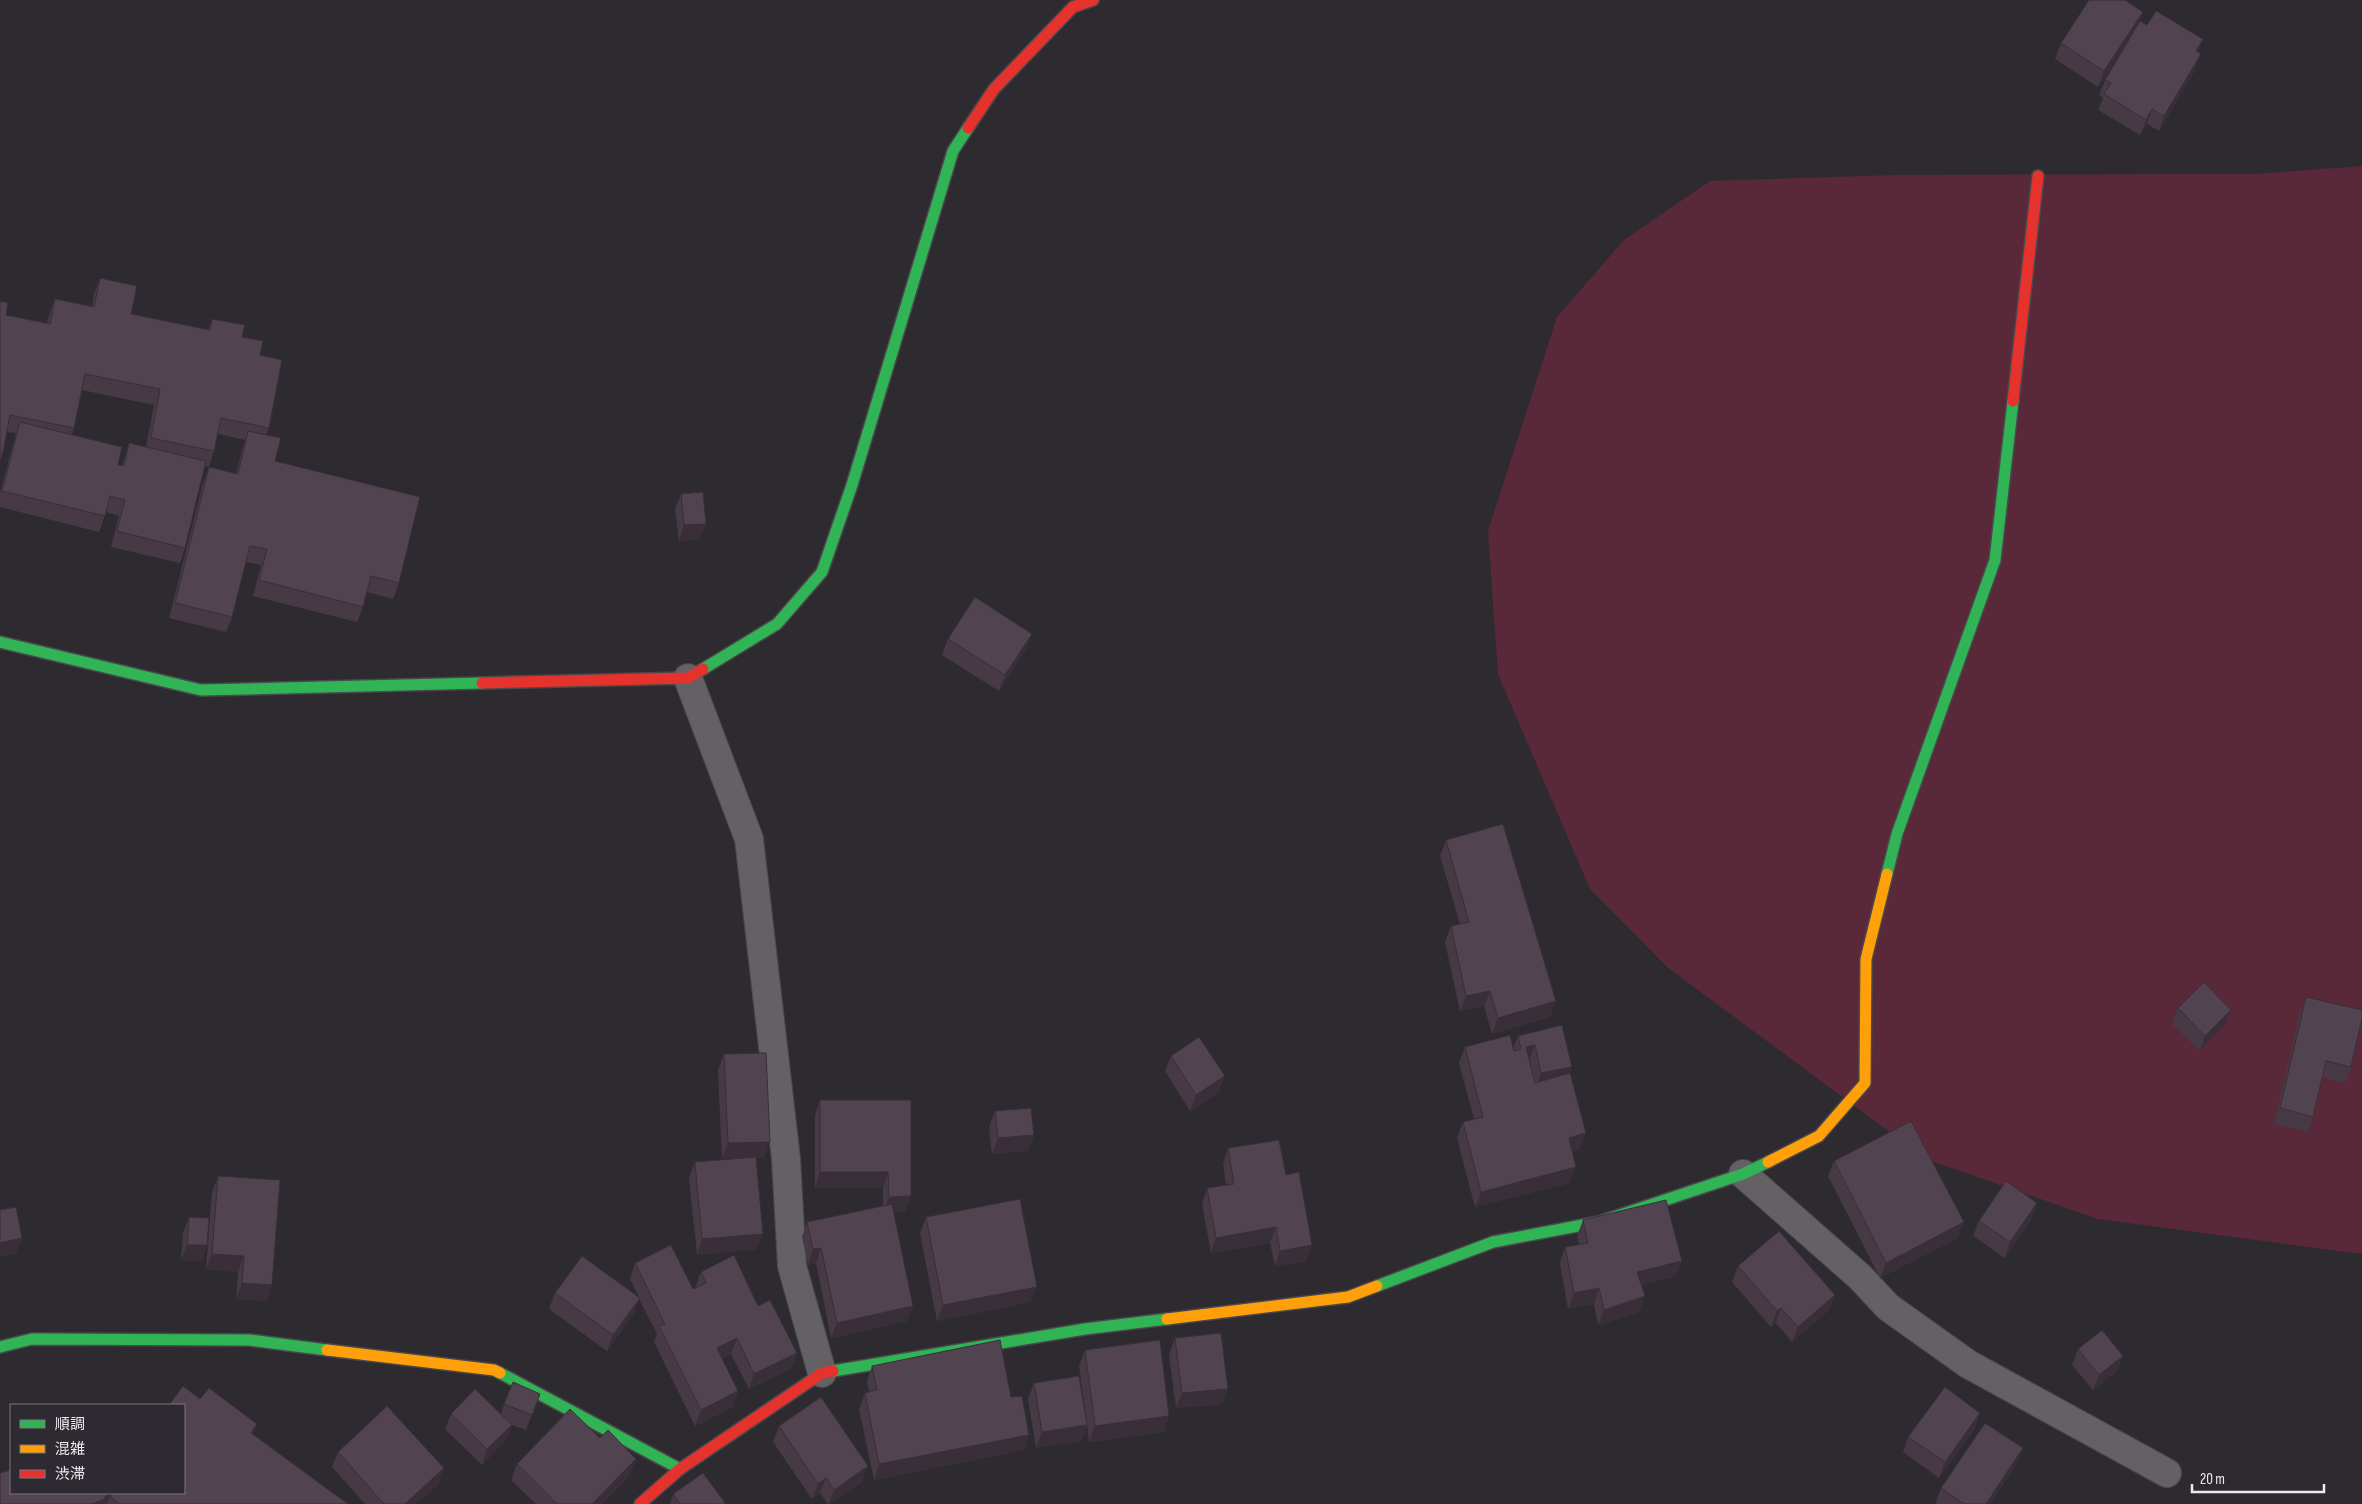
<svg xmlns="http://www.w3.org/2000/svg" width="2362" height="1504" viewBox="0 0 2362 1504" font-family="'Sofia Sans Condensed','Noto Sans JP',sans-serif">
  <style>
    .green { fill: #59293a }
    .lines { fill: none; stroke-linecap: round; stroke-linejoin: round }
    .street-casing { stroke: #4a484b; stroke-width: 30 }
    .fast-casing { stroke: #4a484b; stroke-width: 14 }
    .slow-casing { stroke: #4a484b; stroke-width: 14 }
    .jam-casing { stroke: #4a484b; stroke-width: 14 }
    .street { stroke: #636164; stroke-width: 28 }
    .fast { stroke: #30b455; stroke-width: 11 }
    .slow { stroke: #ff9f0a; stroke-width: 11 }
    .jam { stroke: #e5322d; stroke-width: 11 }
    .wall { fill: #473a45; fill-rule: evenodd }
    .shaded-wall { fill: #392f38 }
    .building { fill: #524350; stroke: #392f38 }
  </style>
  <rect width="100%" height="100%" fill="#2e2b30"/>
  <path class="green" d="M2362 166V1254L2098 1219 1926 1159 1667 967 1590 889 1498 674 1488 531 1557 317 1624 240 1710 181 1895 175 2254 174Z"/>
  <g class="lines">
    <g class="street-casing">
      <path id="street" d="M688 678 749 839 786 1159 792 1266 822 1373
        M1743 1174 1860 1277 1888 1307 1968 1364 2167 1473"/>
    </g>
    <g class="fast-casing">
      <path id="fast" d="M0 642 201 690 482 683
        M703 669 777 624 822 572 852 485 953 151 968 128
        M1887 874 1897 834 1995 560 2013 401
        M1377 1286 1493 1242 1599 1222 1743 1174 1768 1162
        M0 1347 32 1339 249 1340 327 1350
        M833 1371 1085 1329 1167 1319
        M500 1373 680 1469"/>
    </g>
    <g class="slow-casing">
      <path id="slow" d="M1768 1162 1819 1136 1865 1083 1866 959 1887 874
        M1167 1319 1348 1297 1377 1286
        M327 1350 494 1370 500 1373"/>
    </g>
    <g class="jam-casing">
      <path id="jam" d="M968 128 994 89 1073 7 1093 0
        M2013 401 2038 176
        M482 683 688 678 703 669
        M640 1504 680 1469 822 1373 833 1371"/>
    </g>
    <use href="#street" class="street"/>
    <use href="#fast" class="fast"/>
    <use href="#slow" class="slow"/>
    <use href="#jam" class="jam"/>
  </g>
  <path class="wall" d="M2138 25H2147L2203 39 2198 52 2195 70 2159 131 2147 124 2140 135 2098 110 2103 98 2099 95 2105 80 2131 37 2098 87 2055 59 2061 43Z
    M100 278 131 314 208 329 212 319 242 337 260 355 269 428 266 435 275 461 399 583 393 599 367 592 363 607 357 622 253 596 261 565 246 562 232 617 226 632 169 618 203 483 209 467 236 474 243 447 245 440 218 434 214 451 209 467 205 466 185 548 180 563 111 547 119 516 106 512 99 532 0 507V493L16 433 7 432 3 453 0 460V301L6 315 47 323 49 315 55 299 92 306 94 294ZM82 390 154 405 146 447 129 443 122 466 118 465 72 435 74 428Z
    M681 494 706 524 700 539 679 541 675 509Z
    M1032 634 1026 649 999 691 942 655 948 639Z
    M1446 840 1556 1001 1550 1017 1492 1034 1484 1006 1460 1011 1445 942 1451 926 1460 924 1440 856Z
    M2306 997 2351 1067 2345 1083 2322 1077 2313 1117 2308 1132 2274 1124 2300 1013Z
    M2178 1008 2225 1025 2200 1051 2172 1024Z
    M1562 1025 1580 1149 1572 1151 1570 1183 1475 1207 1457 1138 1463 1122 1474 1119 1459 1063 1465 1047 1513 1049 1518 1036Z
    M724 1054 764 1158H756L757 1249 697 1255 689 1178 695 1162 745 1158 722 1159 718 1070Z
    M1171 1056 1219 1092 1190 1111 1165 1071Z
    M820 1100 911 1196 905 1212H894L907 1321 831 1338 816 1263 808 1265 802 1237 807 1222 883 1206V1188H815V1115Z
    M995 1111 1034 1135 1028 1151 992 1154 989 1127Z
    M1228 1148 1286 1175 1312 1245 1306 1261 1275 1266 1270 1243 1211 1253 1202 1204 1207 1188 1226 1185 1223 1164Z
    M1834 1161 1958 1238 1880 1278 1828 1176Z
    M218 1176 272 1285 267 1301 236 1299 238 1272 206 1269 212 1192Z
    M189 1217 207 1245 202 1261 181 1260 183 1233Z
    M926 1217 1031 1302 937 1321 920 1233Z
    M2032 1219 2005 1258 1973 1236 1979 1221Z
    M1583 1220 1682 1261 1676 1276 1642 1285 1640 1312 1598 1325 1594 1304 1568 1309 1560 1263 1565 1247 1579 1245 1577 1236Z
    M635 1263 693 1289 695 1288 701 1272 758 1306 797 1353 791 1369 749 1389 731 1354 722 1358 738 1391 733 1407 695 1426 654 1342 657 1334 639 1299 634 1313 607 1351 549 1309 555 1293 639 1297 630 1279Z
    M1738 1266 1835 1295 1829 1310 1792 1342 1776 1323 1771 1327 1732 1282Z
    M1175 1338 1223 1404 1176 1408 1169 1354Z
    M2078 1349 2123 1356 2117 1371 2093 1390 2072 1365Z
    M1085 1350 1169 1416 1164 1432 1089 1442 1087 1426 1081 1441 1036 1448 1028 1399 1034 1383 1087 1423 1079 1366Z
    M872 1366 1011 1397 1024 1450 874 1480 859 1409 865 1393 869 1392 867 1381Z
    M540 1394 526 1430 512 1425 506 1440 482 1465 445 1429 451 1414H501L504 1404Z
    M200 1399 257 1424 253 1434 348 1504H107L109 1500 106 1504 0 1473 184 1493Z
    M779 1426 862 1482 830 1504H828L820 1493 812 1499 773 1442Z
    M1975 1429 1939 1478 1903 1452 1908 1437Z
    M600 1438 636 1459 630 1475 601 1504H536L511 1480 517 1464Z
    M338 1452 439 1484 416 1504H365L332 1467Z
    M2017 1464 1990 1504H1935L1941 1488Z
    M673 1494 726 1504H670Z"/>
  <path class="shaded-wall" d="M2143 12 2137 27 2098 87 2104 71Z
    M2203 39 2197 55 2196 51Z
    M2201 54 2195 70 2159 131 2164 116Z
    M2152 109 2147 124 2140 135 2146 120Z
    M706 524 700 539 679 541 684 525Z
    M1032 634 1026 649 999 691 1005 675Z
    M1490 991 1484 1006 1460 1011 1466 996Z
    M1556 1001 1550 1017 1492 1034 1498 1018Z
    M2231 1010 2225 1025 2200 1051 2205 1036Z
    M1535 1045 1529 1061 1526 1047Z
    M1572 1067 1566 1082 1535 1089 1541 1073Z
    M1225 1076 1219 1092 1190 1111 1196 1095Z
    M1586 1133 1580 1149 1563 1154 1569 1138Z
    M1034 1135 1028 1151 992 1154 998 1138Z
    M770 1142 764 1158 722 1159 728 1143Z
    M1576 1167 1570 1183 1475 1207 1481 1192Z
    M820 1172H888L883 1188H815Z
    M911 1196 905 1212H883L889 1197Z
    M2037 1203 2032 1219 2005 1258 2010 1242Z
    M1964 1222 1958 1238 1880 1278 1886 1263Z
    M1276 1227 1270 1243 1211 1253 1216 1238Z
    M763 1234 757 1249 697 1255 702 1239Z
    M22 1238 16 1254 0 1257V1243Z
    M187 1245H207L202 1261 181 1260Z
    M1312 1245 1306 1261 1275 1266 1280 1251Z
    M821 1248 816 1263 808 1265 813 1249Z
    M212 1254 244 1256 238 1272 206 1269Z
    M1682 1261 1676 1276 1632 1288 1637 1272Z
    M242 1283 272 1285 267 1301 236 1299Z
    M1037 1287 1031 1302 937 1321 943 1305Z
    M1599 1288 1594 1304 1568 1309 1574 1293Z
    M1835 1295 1829 1310 1792 1342 1798 1327Z
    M1645 1296 1640 1312 1598 1325 1604 1310Z
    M640 1298 634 1313 607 1351 613 1335Z
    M913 1306 907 1321 831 1338 837 1323Z
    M1781 1308 1776 1323 1771 1327 1777 1311Z
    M737 1338 731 1354 712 1364 717 1348Z
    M797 1353 791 1369 749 1389 754 1374Z
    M2123 1356 2117 1371 2093 1390 2099 1375Z
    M1228 1389 1223 1404 1176 1408 1182 1393Z
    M738 1391 733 1407 695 1426 701 1410Z
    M540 1394 535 1410 526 1430 532 1415Z
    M1980 1413 1975 1429 1939 1478 1945 1462Z
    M1169 1416 1164 1432 1089 1442 1095 1426Z
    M257 1424 251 1439V1433Z
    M512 1425 506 1440 482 1465 487 1449Z
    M1087 1425 1081 1441 1036 1448 1042 1432Z
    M1029 1435 1024 1450 874 1480 879 1464Z
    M2023 1448 2017 1464 1990 1504H1986Z
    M636 1459 630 1475 601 1504H592Z
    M868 1466 862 1482 830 1504H829L834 1490Z
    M444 1468 439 1484 416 1504H405Z
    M826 1478 820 1493 812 1499 818 1484Z
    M108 1493H114L110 1497 106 1504H90Z"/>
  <path class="building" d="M2089 0H2125L2143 12 2104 71 2061 43Z
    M2156 11 2203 39 2196 51 2201 54 2164 116 2152 109 2146 120 2104 94 2111 83 2105 80 2140 21 2147 25Z
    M100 278 137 286 131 314 210 330 212 319 245 325 242 337 263 341 260 355 282 360 269 428 221 418 214 451 151 438 160 389 85 374 74 428 10 415 3 453H0V301L8 303 6 315 50 324 55 299 94 307Z
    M20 422 122 447 118 465 124 466 129 443 206 461 185 548 117 531 125 500 110 496 105 516 2 491Z
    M248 431 281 438 275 461 420 497 399 583 371 576 363 607 259 580 267 549 250 546 232 617 175 603 209 467 238 474Z
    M703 492 706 524 684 525 681 494Z
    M975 597 1032 634 1005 675 948 639Z
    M1503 824 1556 1001 1498 1018 1490 991 1466 996 1451 926 1469 922 1446 840Z
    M2204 982 2231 1010 2205 1036 2178 1008Z
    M2306 997 2362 1010V1018L2351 1067 2326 1061 2313 1117 2280 1108Z
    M1562 1025 1572 1067 1541 1073 1535 1045 1526 1047 1535 1083 1570 1073 1586 1133 1569 1138 1576 1167 1481 1192 1463 1122 1483 1117 1465 1047 1510 1035 1514 1051 1521 1049 1518 1036Z
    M1199 1037 1225 1076 1196 1095 1171 1056Z
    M766 1053 770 1142 728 1143 724 1054Z
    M820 1100H911V1196L889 1197 888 1172H820Z
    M1031 1108 1034 1135 998 1138 995 1111Z
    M1911 1121 1964 1222 1886 1263 1834 1161Z
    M1279 1140 1286 1175 1299 1172 1312 1245 1280 1251 1276 1227 1216 1238 1207 1188 1234 1184 1228 1148Z
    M756 1157 763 1234 702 1239 695 1162Z
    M218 1176 280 1180 272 1285 242 1283 244 1256 212 1254Z
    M2006 1181 2037 1203 2010 1242 1979 1221Z
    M1020 1199 1037 1287 943 1305 926 1217Z
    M1666 1200 1682 1261 1637 1272 1645 1296 1604 1310 1599 1288 1574 1293 1565 1247 1588 1243 1583 1220Z
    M892 1204 913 1306 837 1323 821 1248 813 1249 807 1222Z
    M16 1207 22 1238 0 1243V1210Z
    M189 1217 209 1218 207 1245H187Z
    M1779 1231 1835 1295 1798 1327 1781 1308 1777 1311 1738 1266Z
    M671 1245 693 1289 706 1283 701 1272 734 1255 758 1306 770 1300 797 1353 754 1374 737 1338 717 1348 738 1391 701 1410 659 1326 665 1324 635 1263Z
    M582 1256 640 1298 613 1335 555 1293Z
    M2102 1330 2123 1356 2099 1375 2078 1349Z
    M1221 1333 1228 1389 1182 1393 1175 1338Z
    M1000 1340 1011 1397 1022 1396 1029 1435 879 1464 865 1393 877 1390 872 1366Z
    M1160 1340 1169 1416 1095 1426 1085 1350Z
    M1079 1376 1087 1425 1042 1432 1034 1383Z
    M513 1382 540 1394 532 1415 504 1404Z
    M183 1386 200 1399 209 1388 257 1424 251 1433 348 1504H120L110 1497 113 1493H184V1405H169Z
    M1945 1387 1980 1413 1945 1462 1908 1437Z
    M475 1389 512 1425 487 1449 451 1414Z
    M821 1397 868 1466 834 1490 826 1478 818 1484 779 1426Z
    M387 1406 444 1468 405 1504H384L338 1452Z
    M570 1409 600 1438 608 1430 636 1459 592 1504H557L517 1464Z
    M1985 1423 2023 1448 1986 1504H1964L1941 1488Z
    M11 1470V1493H108L103 1500 90 1504H0V1473Z
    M703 1473 726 1504H680L673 1494Z"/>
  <rect x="10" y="1404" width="175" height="90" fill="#2e2a31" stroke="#7a777d"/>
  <rect x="20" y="1420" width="25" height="8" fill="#30b455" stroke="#7a777d"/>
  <text x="55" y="1429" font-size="15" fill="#eceaee">順調</text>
  <rect x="20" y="1445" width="25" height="8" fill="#ff9f0a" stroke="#7a777d"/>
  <text x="55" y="1454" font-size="15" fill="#eceaee">混雑</text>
  <rect x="20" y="1470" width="25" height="8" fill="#e5322d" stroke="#7a777d"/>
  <text x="55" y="1479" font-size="15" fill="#eceaee">渋滞</text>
  <path d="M2192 1484v8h132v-8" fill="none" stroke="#eceaee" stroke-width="2.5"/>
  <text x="2200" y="1484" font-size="15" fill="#eceaee" stroke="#2e2a31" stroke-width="4" paint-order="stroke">20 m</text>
</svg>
